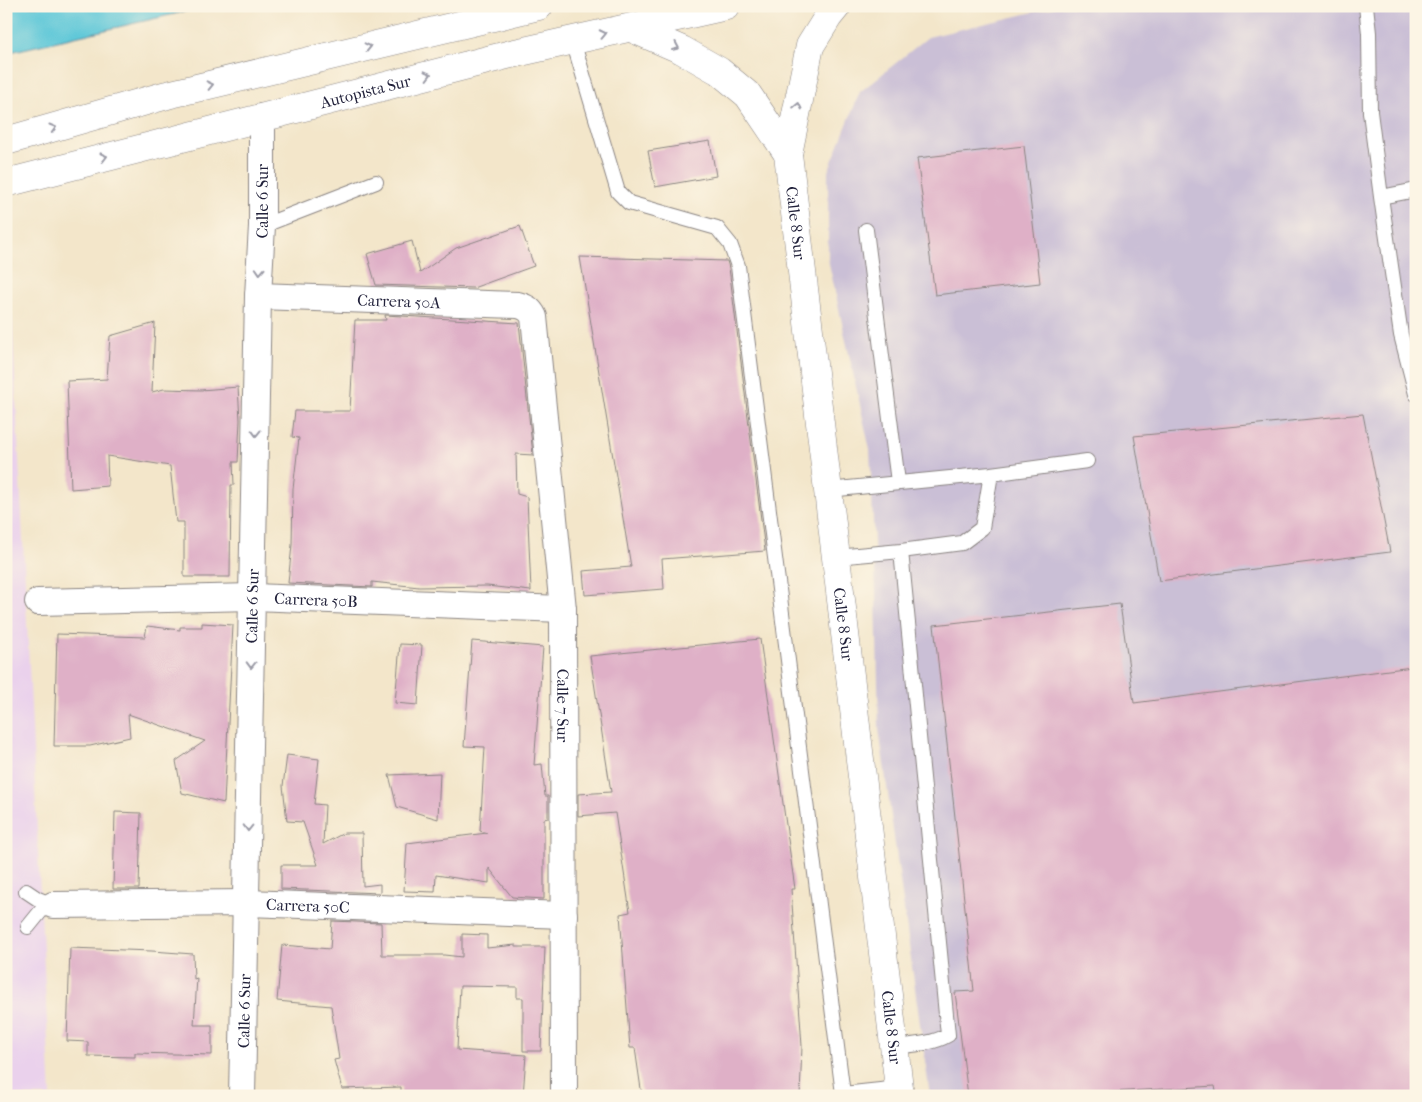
<svg xmlns="http://www.w3.org/2000/svg" width="1422" height="1102" viewBox="0 0 1422 1102" font-family="'IM FELL French Canon',serif">
  <style>
    .built { fill: #ead1ec }
    .industrial { fill: #cabfd6 }
    .water { fill: #5dc7d8; stroke: #40748a }
    .building { fill: #dfb0c7 }
    .lines { fill: none; stroke-linecap: round; stroke-linejoin: round }
    .service-casing { stroke: #8a8482; stroke-width: 16 }
    .minor-casing { stroke: #8a8482; stroke-width: 28 }
    .tertiary-casing { stroke: #8a8482; stroke-width: 29 }
    .trunk-casing { stroke: #8a8482; stroke-width: 29 }
    .service { stroke: #fff; stroke-width: 14 }
    .minor { stroke: #fff; stroke-width: 26 }
    .tertiary { stroke: #fff; stroke-width: 28 }
    .trunk { stroke: #fff; stroke-width: 28 }
    .oneway { stroke: #9c9ca7 }
    .labels { text-anchor: middle; stroke-width: 5; stroke-linejoin: round; paint-order: stroke }
    .street-label { font-size: 16px; fill: #22223b; stroke: #fcf5e5 }
  </style>
  <rect width="100%" height="100%" fill="#fcf5e5"/>
  <filter id="ink" filterUnits="userSpaceOnUse"><feTurbulence type="fractalNoise" baseFrequency=".02" numOctaves="2"/><feDisplacementMap in="SourceGraphic" scale="10" xChannelSelector="R" yChannelSelector="G"/><feConvolveMatrix kernelMatrix="1 2 1 2 8 2 1 2 1" color-interpolation-filters="sRGB"/></filter>
  <filter id="wash" filterUnits="userSpaceOnUse"><feTurbulence type="fractalNoise" baseFrequency=".0096" numOctaves="4" result="noise"/><feDisplacementMap in="SourceGraphic" scale="20" xChannelSelector="R" yChannelSelector="G"/><feGaussianBlur stdDeviation="1.12" result="paint"/><feColorMatrix in="noise" values="0 0 0 0 0 0 0 0 0 0 0 0 0 0 0 0 0 1.4 0 .05"/><feComposite in="paint" operator="in"/></filter>
  <g filter="url(#wash)">
    <rect width="100%" height="100%" fill="#f3e6ca"/>
    <path class="built" d="M12 315 41 912 51 1096H6V316Z"/>
    <path class="industrial" d="M1059 6H1416V1096H930L879 729 876 592 870 450 828 259V172L860 92 928 37Z"/>
    <path class="water" d="M6 6H209L6 53Z"/>
    <g id="blocks">
      <path class="building" d="M710 141 716 176 655 187 648 151Z
        M1024 146 1040 283 935 295 917 158Z
        M520 226 534 266 473 288 376 285 367 254 412 241 420 273 456 248Z
        M580 257 727 261 729 268 765 551 662 559 664 589 585 595 583 571 631 567Z
        M385 315 519 323 533 455 516 454 517 494 527 497 531 591 487 586 419 587 372 582V587L288 583 292 545 293 489 299 438 292 437 295 411H350L355 320H386Z
        M155 323 152 392 164 389 201 390 238 387 240 420 238 462H233L234 485H231L230 577H184V522H176L170 466 107 456 108 486 71 489 67 381 107 379 110 336Z
        M1363 414 1390 552 1159 581 1134 436Z
        M1120 604 1134 703 1412 667 1416 696V1096H1217L1215 1086 1043 1096H968L955 992 974 991 934 625Z
        M202 623 233 625 224 803 182 793 176 761 205 741 128 714 130 737 90 746H54L57 634 145 637 147 626 180 630V627H202Z
        M760 639 795 889H791L802 1046 800 1096H642L635 1048H630L620 914 630 912 615 813 578 816V794L611 792 590 656Z
        M472 641 543 647 534 765 542 764 545 796H548V818L544 819V899L512 897 489 868V883L436 875 435 892 404 891 407 843 487 833 480 831 485 747 464 746Z
        M400 644 422 645 418 705 395 703Z
        M287 755 319 759 314 804 325 805 323 844 344 833H362L363 886 380 884V893L281 889V865H318L303 822 287 821 283 786Z
        M440 773 438 819 397 807 389 775Z
        M115 812 141 813 139 889H113Z
        M332 921 381 923 382 955H444L462 957V934L487 935V948L516 945V947H545L541 1051H523V998H517V987L460 986 457 1050 526 1055 523 1096H401V1087L342 1089 334 1060 339 1059 331 1006 277 1001 282 945 330 949Z
        M70 948 152 951 193 954 194 979 197 978 194 1025H212V1055L135 1053V1057L88 1056V1042L67 1041Z"/>
    </g>
  </g>
  <g filter="url(#ink)">
    <use href="#blocks" fill-opacity="0" stroke="#8a8482" stroke-width="1"/>
    <g class="lines">
      <g class="service-casing">
        <path id="service" d="M1366 6 1369 33 1370 112 1381 197 1401 335 1416 394
          M573 41 618 192 629 203 717 228 730 244 738 266 843 1094 899 1088
          M1381 197 1416 190
          M262 226 376 182
          M866 230 898 482
          M828 490 991 474 1087 461
          M901 551 962 543 982 528 991 474
          M836 557 901 551 948 1035C933 1044 912 1045 894 1047
          M26 891 38 899 53 905
          M28 927 41 911 53 905"/>
      </g>
      <g class="minor-casing">
        <g id="minor">
          <path id="s1" d="M258 296 518 305C526 307 530 309 534 317L563 609 564 1096"/>
          <path id="s2" d="M38 602 253 597 563 609"/>
          <path id="s3" d="M53 905 246 903 564 915"/>
          <path id="s4" d="M242 1096 258 296 262 226V117"/>
        </g>
      </g>
      <g class="tertiary-casing">
        <g id="tertiary">
          <path id="s5" d="M837 6 828 17 810 46 788 154 900 1096"/>
          <path d="M631 28 682 50 719 71 748 95 788 154"/>
        </g>
      </g>
      <g class="trunk-casing">
        <g id="trunk">
          <path d="M6 141 167 95 539 6"/>
          <path id="s6" d="M6 183 511 54 726 6"/>
        </g>
      </g>
      <use href="#service" class="service"/>
      <use href="#minor" class="minor"/>
      <use href="#tertiary" class="tertiary"/>
      <use href="#trunk" class="trunk"/>
    </g>
    <defs><path id="oneway-chevron" d="M-2-3.5L2.5 0L-2 3.5" fill="none" stroke-width="1.6" stroke-linecap="round" stroke-linejoin="round" transform="scale(1.25)"/></defs>
    <g class="oneway">
      <use href="#oneway-chevron" transform="translate(603 34) rotate(-12)"/>
      <use href="#oneway-chevron" transform="translate(368 47) rotate(-13)"/>
      <use href="#oneway-chevron" transform="translate(676 47) rotate(24)"/>
      <use href="#oneway-chevron" transform="translate(428 75) rotate(-14)"/>
      <use href="#oneway-chevron" transform="translate(210 85) rotate(-13)"/>
      <use href="#oneway-chevron" transform="translate(798 106) rotate(-78)"/>
      <use href="#oneway-chevron" transform="translate(53 128) rotate(-16)"/>
      <use href="#oneway-chevron" transform="translate(104 157) rotate(-14)"/>
      <use href="#oneway-chevron" transform="translate(260 271) rotate(93)"/>
      <use href="#oneway-chevron" transform="translate(256 433) rotate(91)"/>
      <use href="#oneway-chevron" transform="translate(251 665) rotate(91)"/>
      <use href="#oneway-chevron" transform="translate(248 828) rotate(91)"/>
    </g>
  </g>
  <g class="labels">
    <g class="street-label">
      <text dy="6" stroke="none"><textPath href="#s6" startOffset="371">Autopista Sur</textPath></text>
      <text dy="6" stroke="none"><textPath href="#s4" startOffset="895">Calle 6 Sur</textPath></text>
      <text dy="6" stroke="none"><textPath href="#s5" startOffset="228">Calle 8 Sur</textPath></text>
      <text dy="6" stroke="none"><textPath href="#s1" startOffset="141">Carrera 50A</textPath></text>
      <text dy="6" stroke="none"><textPath href="#s2" startOffset="278">Carrera 50B</textPath></text>
      <text dy="6" stroke="none"><textPath href="#s4" startOffset="490">Calle 6 Sur</textPath></text>
      <text dy="6" stroke="none"><textPath href="#s5" startOffset="632">Calle 8 Sur</textPath></text>
      <text dy="6" stroke="none"><textPath href="#s1" startOffset="671">Calle 7 Sur</textPath></text>
      <text dy="6" stroke="none"><textPath href="#s3" startOffset="255">Carrera 50C</textPath></text>
      <text dy="6" stroke="none"><textPath href="#s4" startOffset="85">Calle 6 Sur</textPath></text>
      <text dy="6" stroke="none"><textPath href="#s5" startOffset="1038">Calle 8 Sur</textPath></text>
    </g>
  </g>
  <rect width="1422" height="1102" fill="none" stroke="#fcf5e5" stroke-width="25"/>
</svg>
